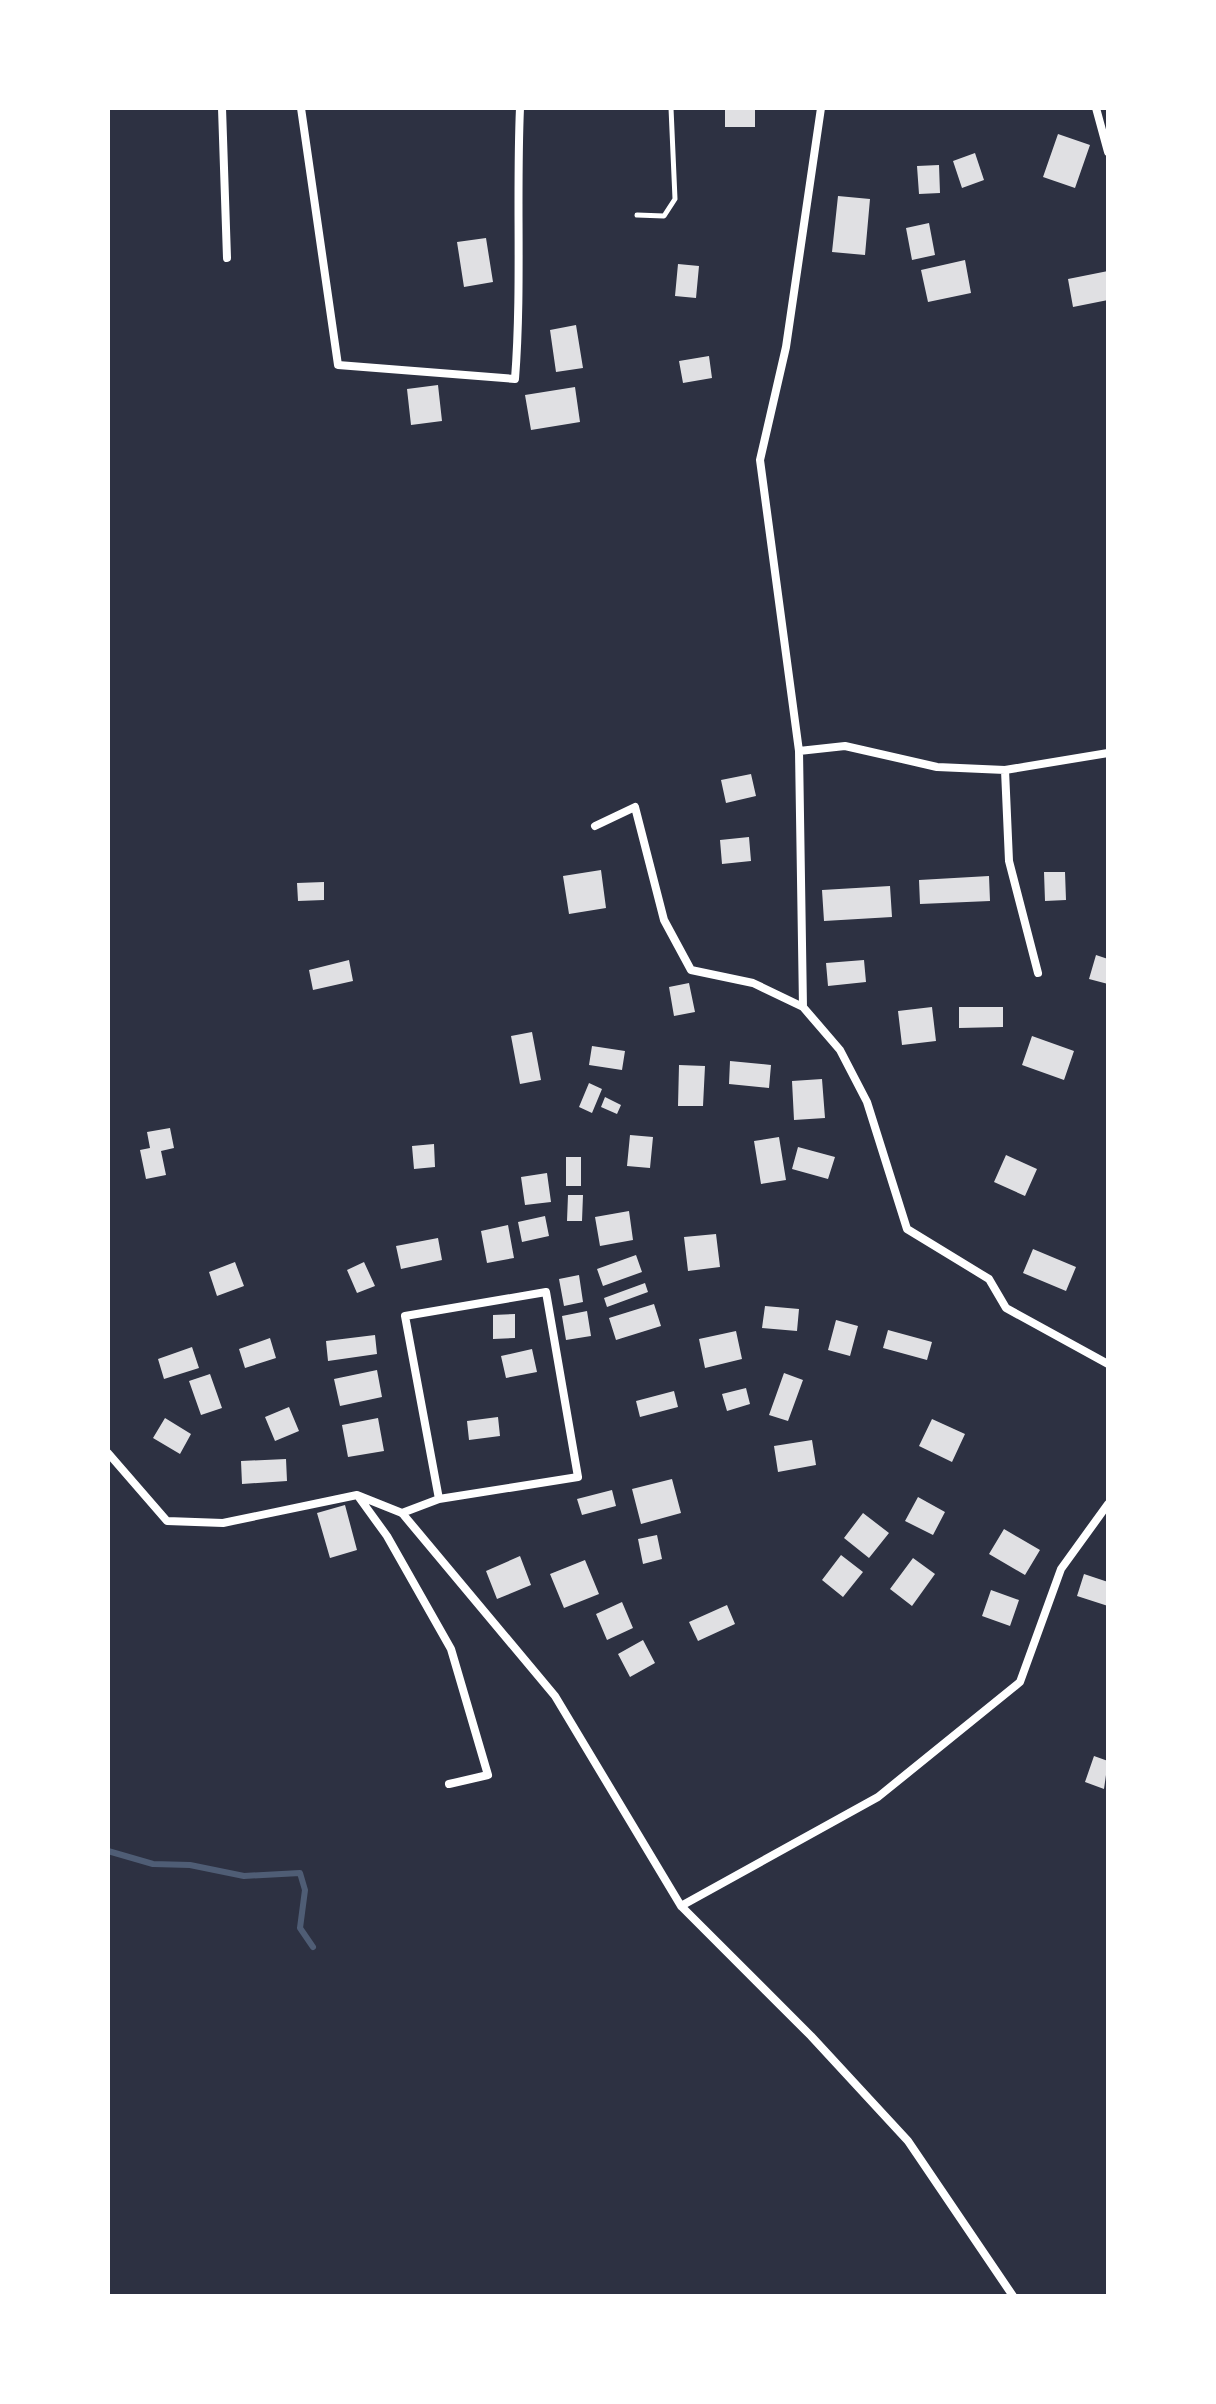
<svg xmlns="http://www.w3.org/2000/svg" width="1216" height="2404" viewBox="0 0 1216 2404" font-family="Arial,sans-serif">
  <style>
    .lines { fill: none; stroke-linecap: round; stroke-linejoin: round }
    .stream { stroke: #4f5d75; stroke-width: 6 }
    .building { fill: #e0e0e3 }
    .service { stroke: #fff; stroke-width: 5 }
    .minor { stroke: #fff; stroke-width: 8 }
  </style>
  <rect width="100%" height="100%" fill="#2d3142"/>
  <g class="lines">
    <path class="stream" d="M108 1851 153 1864 190 1865 244 1876 300 1873 305 1890 300 1928 313 1947"/>
  </g>
  <path class="building" d="M725 108H755V127H725Z
    M1058 134 1090 145 1075 188 1043 177Z
    M975 153 984 180 962 188 953 161Z
    M939 165 940 193 919 194 917 166Z
    M838 196 870 199 865 255 832 252Z
    M929 223 935 255 912 260 906 228Z
    M486 238 493 282 464 287 457 242Z
    M965 260 971 293 928 302 921 270Z
    M678 264 699 266 696 298 675 296Z
    M1108 271V300L1073 307 1068 279Z
    M576 325 583 368 556 372 550 330Z
    M709 356 712 378 683 383 679 361Z
    M438 385 442 421 411 425 407 389Z
    M575 387 580 422 531 430 525 395Z
    M751 774 756 796 726 803 721 780Z
    M749 837 751 861 722 864 720 840Z
    M601 870 606 908 569 914 563 876Z
    M1044 872H1065L1066 900 1045 901Z
    M989 876 990 901 920 904 919 880Z
    M324 882V900L298 901 297 883Z
    M890 886 892 917 824 921 822 890Z
    M1096 955 1108 959V984L1089 979Z
    M349 960 353 981 313 990 309 970Z
    M864 960 866 982 828 986 826 963Z
    M689 983 695 1012 674 1016 669 987Z
    M932 1007 936 1041 902 1045 898 1011Z
    M959 1007H1003V1027L959 1028Z
    M532 1032 541 1080 520 1084 511 1036Z
    M1032 1036 1074 1051 1064 1080 1022 1065Z
    M592 1046 625 1051 622 1070 589 1065Z
    M730 1061 771 1065 769 1088 729 1084Z
    M679 1065 705 1066 703 1106H678Z
    M822 1079 825 1118 794 1120 792 1081Z
    M589 1083 602 1089 592 1113 579 1107Z
    M605 1097 621 1105 617 1114 601 1107Z
    M170 1128 174 1148 161 1151 166 1175 146 1179 140 1150 150 1148 147 1132Z
    M630 1135 653 1137 650 1168 627 1166Z
    M779 1137 786 1180 761 1184 754 1141Z
    M434 1144 435 1167 414 1169 412 1146Z
    M798 1147 835 1157 828 1179 792 1169Z
    M1006 1155 1037 1169 1025 1196 994 1182Z
    M566 1157H581V1186H566Z
    M547 1173 551 1202 525 1205 521 1177Z
    M568 1195H583L582 1221H567Z
    M629 1211 633 1240 600 1246 595 1217Z
    M545 1216 549 1236 522 1242 518 1222Z
    M508 1225 514 1258 487 1263 481 1231Z
    M716 1234 720 1267 688 1271 684 1237Z
    M438 1238 442 1260 401 1269 396 1246Z
    M1033 1249 1076 1267 1066 1291 1023 1273Z
    M636 1255 642 1272 603 1286 597 1269Z
    M235 1262 244 1286 217 1296 209 1272Z
    M364 1262 375 1286 357 1293 347 1270Z
    M579 1275 583 1302 564 1306 559 1279Z
    M645 1283 648 1292 607 1307 604 1298Z
    M654 1304 661 1326 616 1340 609 1318Z
    M765 1306 799 1309 797 1331 762 1328Z
    M587 1311 591 1336 566 1340 562 1316Z
    M515 1314V1338L493 1339V1315Z
    M836 1320 858 1326 850 1356 828 1350Z
    M888 1330 932 1342 927 1360 883 1348Z
    M736 1331 742 1359 705 1368 699 1339Z
    M375 1335 377 1354 328 1361 326 1341Z
    M270 1338 276 1358 245 1368 239 1349Z
    M192 1347 199 1368 164 1379 158 1359Z
    M532 1349 537 1372 506 1378 501 1356Z
    M377 1370 382 1397 340 1406 334 1379Z
    M784 1373 803 1380 788 1421 769 1415Z
    M210 1374 222 1408 201 1415 189 1381Z
    M746 1388 750 1404 727 1411 722 1394Z
    M674 1391 678 1407 640 1417 636 1401Z
    M289 1407 299 1431 275 1441 265 1417Z
    M498 1417 500 1436 469 1440 467 1421Z
    M165 1418 191 1434 180 1454 153 1438Z
    M378 1418 384 1451 348 1457 342 1425Z
    M932 1419 965 1434 952 1462 919 1446Z
    M812 1440 816 1465 778 1472 774 1446Z
    M286 1459 287 1481 242 1484 241 1461Z
    M672 1479 681 1513 641 1524 632 1489Z
    M612 1490 616 1506 582 1515 577 1499Z
    M918 1497 945 1512 933 1535 905 1521Z
    M345 1505 357 1550 330 1558 317 1513Z
    M863 1513 889 1533 869 1558 844 1538Z
    M1004 1529 1040 1550 1025 1575 989 1554Z
    M657 1535 662 1559 643 1564 638 1539Z
    M841 1555 863 1572 843 1597 822 1580Z
    M520 1556 531 1585 497 1599 486 1571Z
    M913 1558 935 1574 912 1606 890 1589Z
    M585 1560 599 1594 564 1608 550 1574Z
    M1084 1574 1108 1582V1606L1077 1596Z
    M991 1590 1019 1600 1010 1626 982 1616Z
    M622 1602 633 1628 607 1640 596 1614Z
    M727 1605 735 1624 698 1641 689 1622Z
    M643 1640 655 1663 630 1677 618 1654Z
    M1094 1756 1108 1761 1104 1789 1085 1782Z"/>
  <g class="lines">
    <path class="service" d="M637 215 664 216 675 199 671 108"/>
    <path class="minor" d="M222 108 227 258
      M301 108 338 365 515 379C522 289 516 199 520 108
      M1096 108 1108 152
      M799 751 845 746 937 767 1005 770 1009 861 1038 973
      M1005 770 1108 753
      M595 826 635 807 664 920 691 970 753 983 803 1007 799 751 760 460 786 347 821 108
      M803 1007 840 1050 867 1102 907 1229 989 1279 1006 1308 1108 1364
      M108 1453 167 1521 223 1523 357 1495 402 1513 555 1696 681 1906 811 2036 908 2141 1013 2296
      M358 1496 387 1536 451 1649 488 1775 449 1784
      M402 1513 439 1499 405 1316 546 1292 578 1477 439 1499
      M681 1906 878 1797 1020 1682 1061 1569 1108 1504"/>
  </g>
  <rect width="1216" height="2404" fill="none" stroke="#ffffff" stroke-width="220"/>
</svg>
